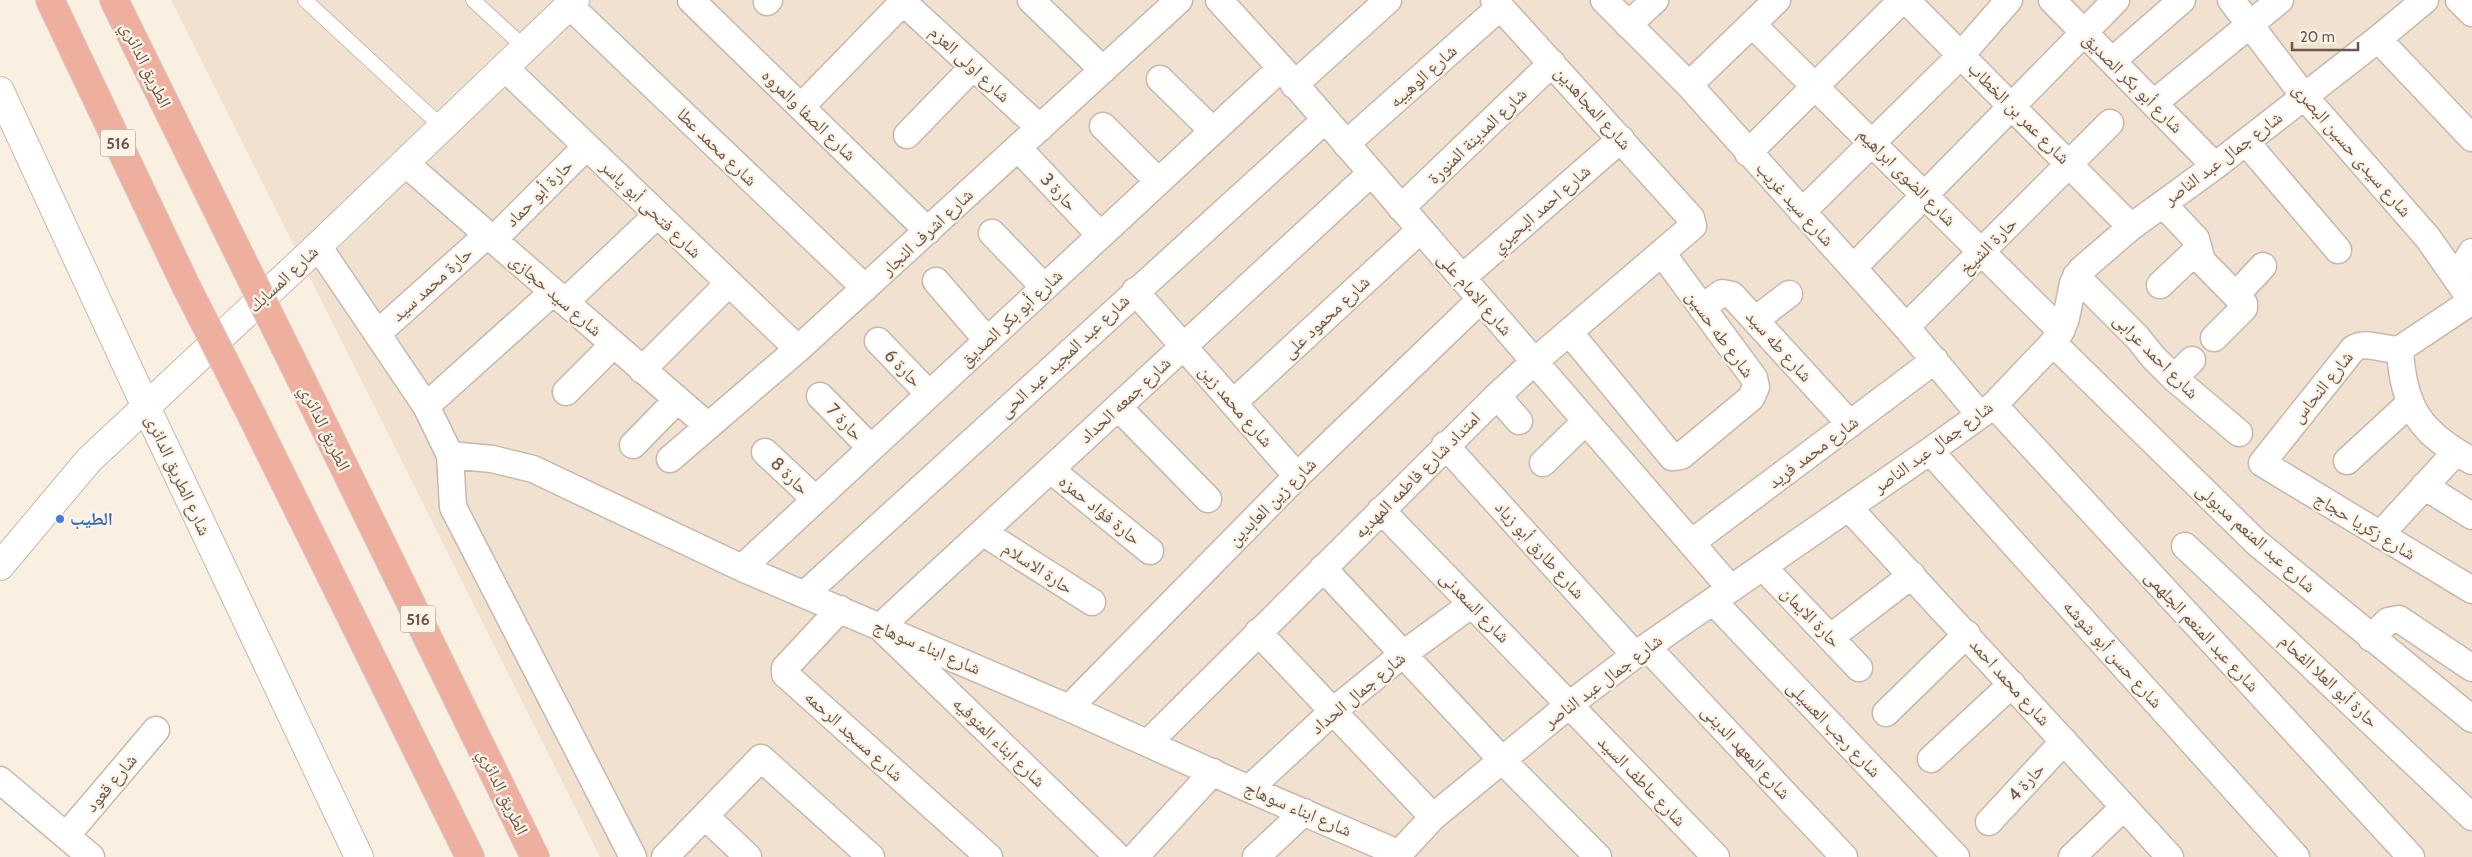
<svg xmlns="http://www.w3.org/2000/svg" width="2472" height="857" viewBox="0 0 2472 857" font-family="Cabin,'Noto Naskh Arabic',sans-serif">
  <style>
    .residential { fill: #f1e1d1 }
    .lines { fill: none; stroke-linecap: round; stroke-linejoin: round }
    .service-casing { stroke: #c9b7aa; stroke-width: 16 }
    .minor-casing { stroke: #c9b7aa; stroke-width: 29 }
    .tertiary-casing { stroke: #c9b7aa; stroke-width: 30 }
    .motorway-casing { stroke: #d7d0cd; stroke-width: 30 }
    .service { stroke: #fff; stroke-width: 14 }
    .minor { stroke: #fff; stroke-width: 26 }
    .tertiary { stroke: #fff; stroke-width: 28 }
    .motorway { stroke: #efaf9e; stroke-width: 28 }
    .motorway-bridge-casing { stroke: #d7d0cd; stroke-width: 30; stroke-linecap: butt }
    .motorway-bridge { stroke: #efaf9e; stroke-width: 28 }
    .shop-dot { fill: #3f7fe0; stroke: #fdf4e8; stroke-width: 2 }
    .labels { text-anchor: middle; stroke-width: 4.5; stroke-linejoin: round; paint-order: stroke }
    .shield { fill: #fdf4e8; stroke: #9a857a; stroke-width: 1 }
    .shield-label { font-size: 16px; font-weight: bold; fill: #6f564b }
    .street-label { font-size: 18px; fill: #6f564b; stroke: #fdf4e8 }
    .shop-label { font-size: 18px; font-weight: bold; fill: #366cbe; stroke: #fdf4e8; text-anchor: start }
  </style>
  <rect width="100%" height="100%" fill="#faf0e2"/>
  <path class="residential" d="M171 0H2472V857H600Z"/>
  <g class="lines">
    <g class="service-casing">
      <path id="service" d="M305 0 442 127
        M473 0 525 48"/>
    </g>
    <g class="minor-casing">
      <path id="minor" d="M691 0 928 231
        M901 0 1040 128
        M1031 0 1103 70
        M1219 0 1281 68 1731 589
        M1604 0 1689 85 1906 327 1980 415
        M1906 0 2131 227
        M2052 0 2215 166
        M2231 0 2304 96 2428 238 2472 301
        M2459 0 2472 13
        M767 2 769 0
        M569 5 865 288
        M1752 24 2061 331
        M1628 25 1655 0
        M2378 39 2472 138
        M2112 61 2182 0
        M505 68 798 349
        M1160 79 1213 131
        M1294 85 1388 0
        M1689 85 1777 0
        M2154 103 2280 0
        M801 107 903 2
        M1103 126 1158 181
        M907 135 973 67
        M2246 142 2338 250
        M1346 144 1500 7
        M1018 148 1100 235
        M1748 153 1902 0
        M405 163 708 426
        M2163 204 2196 239 2202 261 2244 304V308L2214 338
        M1401 208 1552 63
        M1802 212 1961 55 2009 0
        M992 233 1044 287
        M493 240 586 147
        M318 246 426 406 450 455 453 507 633 857
        M1853 268 2116 0
        M2076 276 2137 337 2153 357 2174 378 2239 433
        M1462 278 1621 139
        M2456 278 2472 252
        M936 281 987 340
        M2160 285 2198 249
        M1135 291 1297 476
        M2236 295 2263 266
        M2472 301 2400 349C2385 352 2366 339 2353 349L2262 463 2472 590
        M565 302 657 215
        M1702 308 1722 293 1732 295 1850 424
        M1755 320 1789 294
        M1906 327 2110 123
        M1569 332 1672 457 1681 456 1751 398 1756 387 1754 378 1662 253
        M378 333 487 235
        M878 341 929 394
        M2053 343 2257 543 2472 719
        M2400 349C2403 409 2421 433 2472 461
        M642 370 729 283
        M2174 378 2192 360
        M566 392 613 345
        M820 396 871 448
        M1497 396 1519 421
        M1233 403 1420 230
        M1994 405 2411 857
        M426 406 553 292
        M1118 407 1208 499
        M633 445 677 400
        M1445 445 1635 655
        M1930 451 2296 857
        M765 452 815 499
        M450 455 492 459 533 469 742 568 1069 708 1249 789 1400 854
        M670 459 798 349 1179 0
        M2347 461 2410 403
        M1543 463 1586 421
        M1051 470 1150 551
        M2424 486 2472 516
        M1849 508 2170 857
        M1381 510 1716 857
        M984 533 1092 602
        M2380 535 2455 453
        M1691 543 1935 360
        M2185 546 2472 817
        M1763 567 1859 668
        M742 568 1281 68
        M1323 568 1501 759 1598 857
        M805 594 1325 120
        M1713 601 1956 857
        M840 609 785 668V674L989 857
        M1258 632 1433 817
        M1831 637 1912 575
        M2371 638 2388 621 2399 619 2472 668
        M1647 647 1844 857
        M1069 708 1297 476 1480 300
        M1886 713 1967 634
        M1148 743 1497 396 1534 362 1693 226 1691 218 1494 0
        M1931 759 2012 684
        M0 780 91 857
        M1249 789 1333 711 1402 655 1472 604
        M705 816 748 857
        M1989 822 2064 741
        M66 836 156 730
        M665 857 761 758 871 857
        M1118 857 880 627 1370 174
        M1135 857 1213 772
        M1256 857 1304 812
        M1396 857 1433 817 1569 705 1635 655 1930 451 1994 405 2053 343 2061 331 2066 318 2073 283 2081 270 2131 227 2215 166 2378 39 2425 0
        M2072 857 2124 807"/>
    </g>
    <g class="tertiary-casing">
      <path id="tertiary" d="M0 91 146 407 359 857
        M0 566 89 460 318 246 575 0"/>
    </g>
    <g class="motorway-casing">
      <path id="motorway" d="M50 0 186 286
        M114 0 241 258
        M302 381 535 857
        M252 416 470 857"/>
    </g>
    <use href="#service" class="service"/>
    <use href="#minor" class="minor"/>
    <use href="#tertiary" class="tertiary"/>
    <use href="#motorway" class="motorway"/>
    <g class="motorway-bridge-casing">
      <path id="motorway-bridge" d="M241 258 302 381
        M186 286 252 416"/>
    </g>
    <use href="#motorway-bridge" class="motorway-bridge"/>
  </g>
  <circle class="shop-dot" cx="60" cy="519" r="5"/>
  <g class="labels">
    <g class="shield">
      <rect x="100.5" y="129.5" width="35" height="27" rx="4"/>
      <rect x="400.5" y="605.5" width="35" height="27" rx="4"/>
    </g>
    <g class="shield-label">
      <text x="118" y="149">516</text>
      <text x="418" y="625">516</text>
    </g>
    <g class="street-label">
      <text transform="translate(970 64) rotate(43)" y="6">شارع اولى العزم</text>
      <text transform="translate(146 65) rotate(64)" y="6">الطريق الدائري</text>
      <text transform="translate(1423 76) rotate(-42)" y="6">شارع الوهيبه</text>
      <text transform="translate(2133 83) rotate(45)" y="6">شارع أبو بكر الصديق</text>
      <text transform="translate(1593 108) rotate(48)" y="6">شارع المجاهدين</text>
      <text transform="translate(2019 113) rotate(45)" y="6">شارع عمر بن الخطاب</text>
      <text transform="translate(809 115) rotate(44)" y="6">شارع الصفا والمروه</text>
      <text transform="translate(1477 136) rotate(-44)" y="6">شارع المدينة المنورة</text>
      <text transform="translate(717 147) rotate(44)" y="6">شارع محمد عطا</text>
      <text transform="translate(2352 150) rotate(49)" y="6">شارع سيدى حسين البصرى</text>
      <text transform="translate(2223 158) rotate(-37)" y="6">شارع جمال عبد الناصر</text>
      <text transform="translate(1907 177) rotate(45)" y="6">شارع الضوى ابراهيم</text>
      <text transform="translate(1059 192) rotate(47)" y="6">حارة 3</text>
      <text transform="translate(539 193) rotate(-45)" y="6">حارة أبو حماد</text>
      <text transform="translate(1795 204) rotate(48)" y="6">شارع سيد غريب</text>
      <text transform="translate(651 209) rotate(44)" y="6">شارع فتحى أبو ياسر</text>
      <text transform="translate(1541 209) rotate(-41)" y="6">شارع احمد البحيري</text>
      <text transform="translate(927 232) rotate(-43)" y="6">شارع اشرف النجار</text>
      <text transform="translate(1988 246) rotate(-45)" y="6">حارة الشيخ</text>
      <text transform="translate(283 279) rotate(-43)" y="6">شارع المسابك</text>
      <text transform="translate(432 284) rotate(-42)" y="6">حارة محمد سيد</text>
      <text transform="translate(1475 294) rotate(49)" y="6">شارع الامام على</text>
      <text transform="translate(556 295) rotate(41)" y="6">شارع سيد حجازى</text>
      <text transform="translate(1326 317) rotate(-43)" y="6">شارع محمود على</text>
      <text transform="translate(1011 318) rotate(-43)" y="6">شارع أبو بكر الصديق</text>
      <text transform="translate(1720 334) rotate(54)" y="6">شارع طه حسين</text>
      <text transform="translate(1779 346) rotate(48)" y="6">شارع طه سيد</text>
      <text transform="translate(1064 356) rotate(-43)" y="6">شارع عبد المجيد عبد الحى</text>
      <text transform="translate(2156 356) rotate(45)" y="6">شارع احمد عرابى</text>
      <text transform="translate(903 368) rotate(46)" y="6">حارة 6</text>
      <text transform="translate(2322 387) rotate(-51)" y="6">شارع النحاس</text>
      <text transform="translate(1125 400) rotate(-43)" y="6">شارع جمعه الحداد</text>
      <text transform="translate(1236 406) rotate(49)" y="6">شارع محمد زين</text>
      <text transform="translate(845 422) rotate(46)" y="6">حارة 7</text>
      <text transform="translate(325 428) rotate(64)" y="6">الطريق الدائري</text>
      <text transform="translate(1933 447) rotate(-36)" y="6">شارع جمال عبد الناصر</text>
      <text transform="translate(1813 452) rotate(-37)" y="6">شارع محمد فريد</text>
      <text transform="translate(178 475) rotate(65)" y="6">شارع الطريق الدائرى</text>
      <text transform="translate(1417 475) rotate(-45)" y="6">امتداد شارع فاطمه المهديه</text>
      <text transform="translate(790 476) rotate(44)" y="6">حارة 8</text>
      <text transform="translate(1272 502) rotate(-45)" y="6">شارع زين العابدين</text>
      <text transform="translate(1100 510) rotate(39)" y="6">حارة فؤاد حمزه</text>
      <text transform="translate(2365 526) rotate(31)" y="6">شارع زكريا حجاج</text>
      <text transform="translate(2256 538) rotate(42)" y="6">شارع عبد المنعم مدبولى</text>
      <text transform="translate(1540 550) rotate(48)" y="6">شارع طارق أبو زياد</text>
      <text transform="translate(1038 568) rotate(33)" y="6">حارة الاسلام</text>
      <text transform="translate(1475 607) rotate(46)" y="6">شارع السعدنى</text>
      <text transform="translate(1811 617) rotate(46)" y="6">حارة الايمان</text>
      <text transform="translate(2202 631) rotate(47)" y="6">شارع عبد المنعم الجلهمى</text>
      <text transform="translate(927 647) rotate(23)" y="6">شارع ابناء سوهاج</text>
      <text transform="translate(2113 654) rotate(48)" y="6">شارع حسن أبو شوشه</text>
      <text transform="translate(1603 681) rotate(-37)" y="6">شارع جمال عبد الناصر</text>
      <text transform="translate(2329 681) rotate(43)" y="6">حارة أبو العلا الفحام</text>
      <text transform="translate(2010 682) rotate(48)" y="6">شارع محمد احمد</text>
      <text transform="translate(1358 693) rotate(-40)" y="6">شارع جمال الحداد</text>
      <text transform="translate(1834 729) rotate(46)" y="6">شارع رجب العسيلى</text>
      <text transform="translate(854 736) rotate(42)" y="6">شارع مسجد الرحمه</text>
      <text transform="translate(999 742) rotate(44)" y="6">شارع ابناء المنوفيه</text>
      <text transform="translate(1746 752) rotate(47)" y="6">شارع المعهد الدينى</text>
      <text transform="translate(1642 781) rotate(46)" y="6">شارع عاطف السيد</text>
      <text transform="translate(2026 782) rotate(-47)" y="6">حارة 4</text>
      <text transform="translate(111 783) rotate(-50)" y="6">شارع قعود</text>
      <text transform="translate(503 792) rotate(64)" y="6">الطريق الدائري</text>
      <text transform="translate(1298 809) rotate(23)" y="6">شارع ابناء سوهاج</text>
    </g>
    <g class="shop-label">
      <text x="70" y="525">الطيب</text>
    </g>
  </g>
  <path d="M2292 42v8h66v-8" fill="none" stroke="#6f564b" stroke-width="2.5"/>
  <text x="2300" y="42" font-size="15" fill="#6f564b" stroke="#fdf4e8" stroke-width="4" paint-order="stroke">20 m</text>
</svg>
